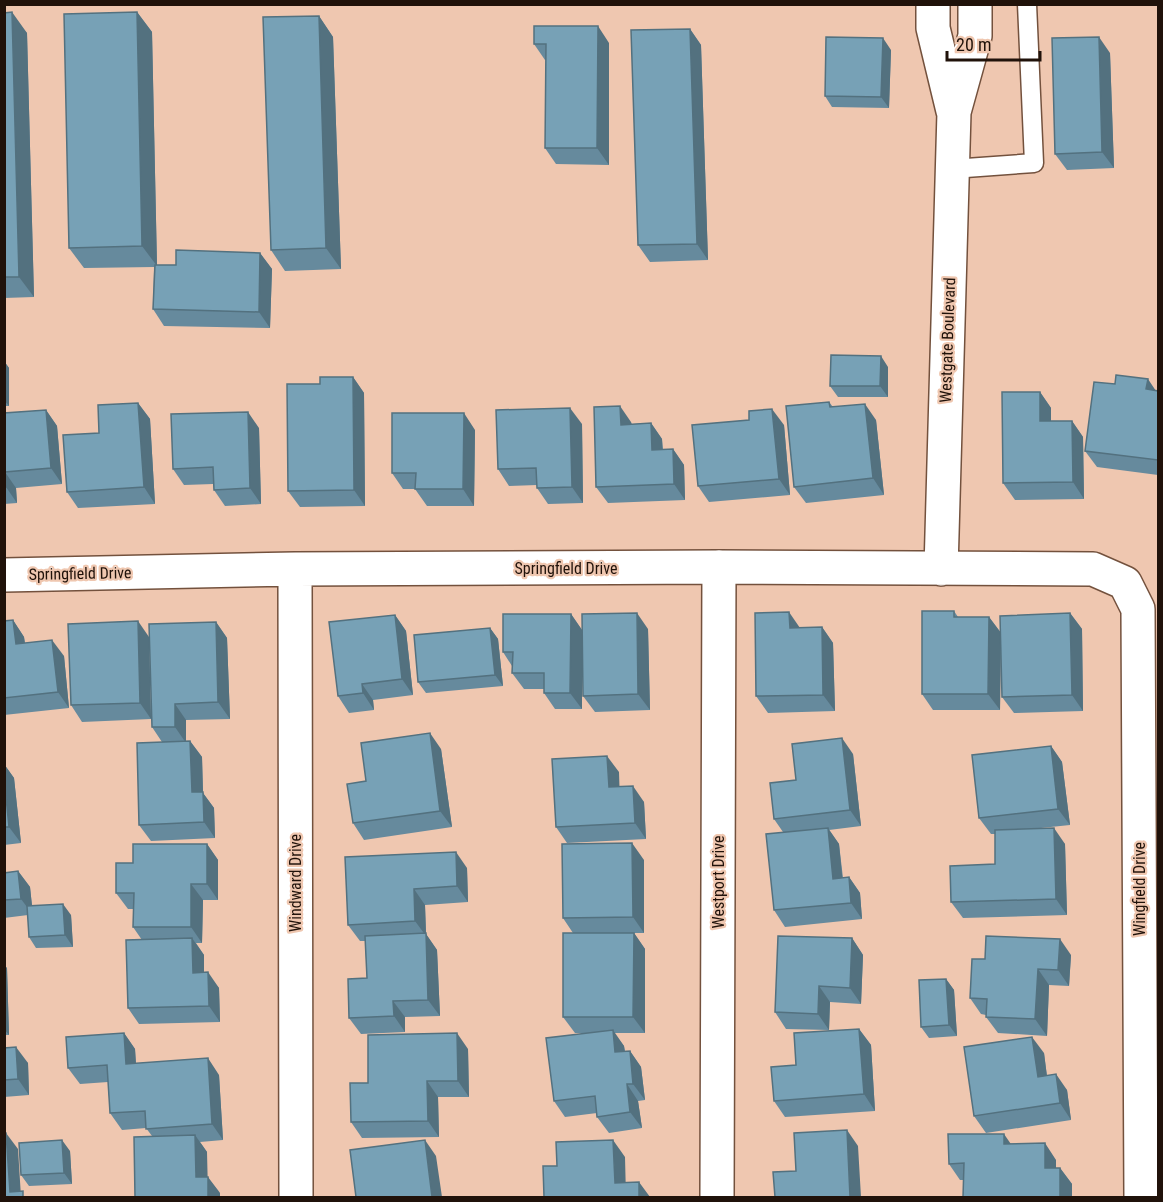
<svg xmlns="http://www.w3.org/2000/svg" width="1163" height="1202" viewBox="0 0 1163 1202" font-family="'Roboto Condensed',sans-serif">
  <style>
    .lines { fill: none; stroke-linecap: round; stroke-linejoin: round }
    .service-casing { stroke: #73513d; stroke-width: 21 }
    .minor-casing { stroke: #73513d; stroke-width: 36 }
    .service { stroke: #fff; stroke-width: 18 }
    .minor { stroke: #fff; stroke-width: 33 }
    .wall { fill: #668a9d }
    .shaded-wall { fill: #53717f }
    .building { fill: #77a1b6; stroke: #53717f; stroke-width: 1.5 }
    .labels { text-anchor: middle; stroke-width: 4.5; stroke-linejoin: round; paint-order: stroke }
    .street-label { font-size: 16px; fill: #20120a; stroke: #efc7b0 }
  </style>
  <rect width="100%" height="100%" fill="#efc7b0"/>
  <g class="lines">
    <g class="service-casing">
      <path id="service" d="M952 169 1034 163 1027 4"/>
    </g>
    <g class="minor-casing">
      <path id="minor" d="M933 4V28L953 111
        M295 569 296 1198
        M941 569 954 112 975 36V4
        M4 575 295 569 719 567 1093 569 1125 583 1138 609 1141 1198
        M717 1198 719 567"/>
    </g>
    <use href="#service" class="service"/>
    <use href="#minor" class="minor"/>
  </g>
  <path class="wall" d="M137 12 152 32 157 265H176L260 253 272 269 270 328 164 326 153 309 154 267 84 268 69 248Z
    M4 13 27 33 34 297 4 298Z
    M319 16 333 37 341 269 285 271 271 250Z
    M690 29 701 45 708 260 650 262 638 245Z
    M609 43V165L556 164 545 148 546 60H545L534 44Z
    M891 50 889 108 832 107 825 96Z
    M1110 53 1114 168 1067 170 1055 154Z
    M4 361 9 368V406H4Z
    M888 367V397H838L830 386Z
    M353 377 364 393 365 506 300 507 288 491 320 384Z
    M1156 390 1158 391V475L1097 467 1085 451Z
    M1040 392 1051 408V421H1072L1083 437 1084 499 1015 500 1003 483Z
    M829 402 833 407 876 420 884 495 806 503 794 487Z
    M138 403 150 419 155 504 78 508 67 492 99 433Z
    M46 410 57 426 62 484 16 488 17 503 4 504V413Z
    M749 420 784 425 790 495 709 502 698 486Z
    M631 422 632 424 651 423 662 439 663 449H673L684 465 685 500 608 503 596 487Z
    M582 424 583 503 548 504 537 488V485L509 486 498 469Z
    M259 428 261 504 225 506 214 490 213 484 184 485 173 469Z
    M475 430 474 506H427L415 489H403L392 473Z
    M954 611 958 617H989L1001 633 1000 710H933L922 694Z
    M1070 613 1082 629 1083 711 1014 713 1002 697Z
    M571 614 582 630 648 629 650 710 595 712 583 696 582 633V709H555L544 693V689H524L512 673V666L503 652Z
    M395 615 406 631 413 695 373 700 374 710 349 713 338 696Z
    M13 620 24 637 25 643 64 656 69 708 4 715V621Z
    M216 622 227 638 230 719 186 720V741H190L202 757 203 793 214 808 215 838 151 841 139 825 162 742 152 727Z
    M822 627 833 643 835 711 768 713 756 696Z
    M490 628 498 639 503 686 426 693 418 682Z
    M149 637 151 719 82 722 71 705Z
    M1051 746 1062 762 1070 825 1041 828 1065 844 1067 915 963 918 951 902 995 864V834H991L979 818Z
    M441 749 452 827 364 840 353 823 366 781Z
    M853 754 861 826 829 830 839 844 843 878 849 877 860 893 862 919 785 927 774 910 783 832 774 819 796 780Z
    M4 764 14 778 21 843 4 845Z
    M619 772V787L644 802 646 839 567 843 556 827Z
    M207 844 218 860V900H203L202 943H196L204 955V972L219 988 220 1022 139 1024 128 1008 142 940 133 927 134 909H128L116 893 133 863Z
    M345 857 467 868 468 902 425 905 426 934 437 950 440 1016 405 1017V1032L361 1034 349 1018 367 978 365 941H360L348 925Z
    M644 860V933H634L645 949V1033H614L624 1046 625 1051H630L641 1067 645 1100 638 1101 642 1128 609 1133 597 1117V1113L565 1117 554 1101 590 1033H575L563 1017 573 933 563 918Z
    M18 871 30 887 32 906 71 915 73 947 36 948 29 937 28 915 4 918V873Z
    M852 938 863 955 861 1004 830 1002 829 1030 786 1029 775 1012Z
    M1071 955 1069 986 1049 985 1047 1036 998 1033 986 1017V1015L981 1014 970 998 985 959Z
    M4 965 7 968 9 1035H4Z
    M946 979 954 990 957 1036 929 1038 921 1027Z
    M859 1029 871 1045 875 1111 785 1117 774 1101 796 1065Z
    M124 1033 135 1049 136 1064 219 1075 223 1140 200 1142 207 1152V1177L220 1193 152 1136 146 1128 122 1130 110 1113 108 1082 80 1084 68 1068Z
    M4 1048 28 1063 29 1095 4 1097Z
    M468 1049 469 1097H438L439 1137 362 1138 351 1122 368 1083Z
    M1044 1053 1047 1076 1067 1090 1071 1120 986 1133 974 1116Z
    M1010 1144 1056 1160V1168H1060L1072 1184V1197H963V1180H960L949 1164Z
    M70 1151 72 1184 29 1186 21 1175Z"/>
  <path class="shaded-wall" d="M12 12 27 33 34 297 19 277Z
    M137 12 152 32 157 266 142 246Z
    M319 16 333 37 341 269 326 248Z
    M598 26 609 43V165L597 148Z
    M690 29 701 45 708 260 697 244Z
    M1099 37 1110 53 1114 168 1102 152Z
    M883 38 891 50 889 108 881 97Z
    M260 253 272 269 270 328 259 312Z
    M881 356 888 367V397L880 386Z
    M4 361 9 368V406L4 400Z
    M353 377 364 393 365 506 354 490Z
    M1148 379 1158 394 1146 389Z
    M1040 392 1051 408V437L1040 421Z
    M138 403 150 419 155 504 144 487Z
    M865 404 876 420 884 495 873 478Z
    M620 406 631 422 632 441 621 425Z
    M570 408 582 424 583 503 572 487Z
    M772 409 784 425 790 495 779 479Z
    M46 410 57 426 62 484 51 468Z
    M248 412 259 428 261 504 250 488Z
    M464 413 475 430 474 506 463 489Z
    M1072 421 1083 437 1084 499 1073 482Z
    M651 423 662 439 663 466 652 450Z
    M673 449 684 465 685 500 674 484Z
    M5 472 16 488 17 503 6 487Z
    M789 612 800 628H790Z
    M637 613 648 629 650 710 638 694Z
    M1070 613 1082 629 1083 711 1072 695Z
    M571 614 582 630V709L570 693Z
    M395 615 406 631 413 695 402 679Z
    M989 617 1001 633 1000 710 988 694Z
    M13 620 24 637 27 660 16 644Z
    M138 621 149 637 151 719 140 703Z
    M216 622 227 638 230 719 218 702Z
    M822 627 833 643 835 711 823 695Z
    M490 628 498 639 503 686 495 675Z
    M52 640 64 656 69 708 58 692Z
    M362 684 373 700 374 710 363 693Z
    M175 704 186 720V743L175 727Z
    M430 733 441 749 452 827 440 811Z
    M842 738 853 754 861 826 850 810Z
    M190 741 202 757 203 793 214 808 215 838 204 822 192 792Z
    M1051 746 1062 762 1070 825 1058 809Z
    M607 756 619 772 620 804 609 787Z
    M4 764 14 778 21 843 9 827 4 777Z
    M633 786 644 802 646 839 635 823Z
    M828 828 839 844 844 895 833 879Z
    M1054 828 1065 844 1067 915 1056 899Z
    M632 843 644 860V933L633 917Z
    M207 844 218 860V900L207 884Z
    M456 852 467 868 468 902 457 886Z
    M18 871 30 887 33 915 21 899Z
    M849 877 860 893 862 919 851 903Z
    M191 884 203 900 202 943 191 927Z
    M414 889 425 905 426 934 437 950 440 1016 428 1000 426 936 415 921Z
    M63 904 71 915 73 947 65 935Z
    M634 933 645 949V1033L633 1017Z
    M192 938 204 955V989L193 973Z
    M852 938 863 955 861 1004 850 988Z
    M1060 939 1071 955 1069 986 1058 970Z
    M4 965 7 968 9 1035 4 1029Z
    M1038 969 1049 985 1047 1036 1035 1019Z
    M208 972 219 988 220 1022 209 1006Z
    M946 979 954 990 957 1036 949 1025Z
    M819 986 830 1002 829 1030 818 1014Z
    M393 1001 405 1017V1032L394 1016Z
    M859 1029 871 1045 875 1111 864 1094Z
    M613 1030 624 1046 627 1069 615 1052Z
    M124 1033 135 1049 137 1081 126 1064Z
    M457 1033 468 1049 469 1097 458 1081Z
    M1032 1037 1044 1053 1049 1093 1038 1077Z
    M16 1047 28 1063 29 1095 18 1079Z
    M630 1051 641 1067 645 1100 633 1084Z
    M208 1058 219 1075 223 1140 212 1124Z
    M1056 1074 1067 1090 1071 1120 1060 1103Z
    M427 1081 438 1097 439 1137 428 1121Z
    M627 1084 638 1101 642 1128 630 1112Z
    M847 1130 858 1146 861 1197H850Z
    M6 1133 18 1149 21 1197 10 1192Z
    M1004 1134 1015 1150 1004 1144Z
    M195 1135 207 1152 208 1193 196 1177Z
    M62 1140 70 1151 72 1184 64 1173Z
    M425 1140 436 1156 442 1197H432Z
    M613 1140 625 1157 626 1197 615 1183Z
    M1045 1143 1056 1160V1184L1045 1168Z
    M1060 1168 1072 1184V1197H1060Z
    M208 1177 220 1193V1197H208Z
    M639 1182 650 1197H639Z"/>
  <path class="building" d="M12 12 19 277H4V13Z
    M137 12 142 246 69 248 64 14Z
    M319 16 326 248 271 250 263 17Z
    M534 26H598L597 148H545L546 44H534Z
    M690 29 697 244 638 245 631 30Z
    M826 37 883 38 881 97 825 96Z
    M1099 37 1102 152 1055 154 1052 38Z
    M176 250 260 253 259 312 153 309 155 265H176Z
    M831 355 881 356 880 386H830Z
    M1116 375 1148 379 1146 389 1158 391V460L1085 451 1094 382 1115 384Z
    M320 377H353L354 490 288 491 287 384H320Z
    M1002 392H1040V421H1072L1073 482 1003 483Z
    M829 402 830 407 865 404 873 478 794 487 786 406Z
    M138 403 144 487 67 492 63 435 99 433 98 405Z
    M620 406 621 425 651 423 652 450 673 449 674 484 596 487 594 407Z
    M570 408 572 487 537 488 536 468 498 469 496 410Z
    M772 409 779 479 698 486 692 425 749 420V411Z
    M46 410 51 468 5 472 6 487H4V413Z
    M248 412 250 488 214 490 213 467 173 469 171 414Z
    M392 413H464L463 489H415L416 473H392Z
    M922 611H954V617H989L988 694H922Z
    M789 612 790 628 822 627 823 695 756 696 755 613Z
    M637 613 638 694 583 696 582 614Z
    M1070 613 1072 695 1002 697 1000 616Z
    M503 614H571L570 693H544V673H512L513 652H503Z
    M395 615 402 679 362 684 363 693 338 696 329 622Z
    M13 620 16 644 52 640 58 692 4 698V621Z
    M138 621 140 703 71 705 68 624Z
    M216 622 218 702 175 704V727H152L149 624Z
    M490 628 495 675 418 682 414 635Z
    M430 733 440 811 353 823 347 784 366 781 361 743Z
    M842 738 850 810 774 819 770 783 796 780 792 744Z
    M190 741 192 792H203L204 822 139 825 137 743Z
    M1051 746 1058 809 979 818 972 755Z
    M607 756 609 787 633 786 635 823 556 827 552 759Z
    M4 777 9 827H4Z
    M828 828 833 879 849 877 851 903 774 910 766 834Z
    M1054 828 1056 899 951 902 950 866 995 864V830Z
    M632 843 633 917 563 918 562 844Z
    M133 844H207V884H191V927H133L134 893H116V863H133Z
    M456 852 457 886 414 889 415 921 348 925 345 857Z
    M18 871 21 899 4 900V873Z
    M63 904 65 935 29 937 27 906Z
    M426 933 428 1000 393 1001 394 1016 349 1018 348 979 367 978 365 936Z
    M563 933H634L633 1017H563Z
    M778 936 852 938 850 988 819 986 818 1014 775 1012Z
    M986 936 1060 939 1058 970 1038 969 1035 1019 986 1017 987 999 970 998 972 959H985Z
    M192 938 193 973 208 972 209 1006 128 1008 126 940Z
    M946 979 949 1025 921 1027 919 980Z
    M859 1029 864 1094 774 1101 771 1067 796 1065 794 1033Z
    M613 1030 615 1052 630 1051 633 1084H627L630 1112 597 1117 595 1096 554 1101 546 1038Z
    M124 1033 126 1064 208 1058 212 1124 146 1129 145 1111 110 1113 107 1065 68 1068 66 1037Z
    M457 1033 458 1081H427L428 1121 351 1122 350 1083H368V1035Z
    M1032 1037 1038 1077 1056 1074 1060 1103 974 1116 964 1047Z
    M16 1047 18 1079 4 1080V1048Z
    M847 1130 850 1197H775L773 1172 796 1171 794 1133Z
    M4 1133H6L10 1192 23 1191V1197H4Z
    M948 1134H1004V1144L1045 1143V1168H1060V1197H963L964 1163 949 1164Z
    M195 1135 196 1177H208V1197H135L134 1137Z
    M62 1140 64 1173 21 1175 19 1143Z
    M425 1140 432 1197H356L350 1150Z
    M613 1140 615 1183 639 1182V1197H544L543 1166H557L556 1142Z"/>
  <g class="labels">
    <g class="street-label">
      <text transform="translate(947 340) rotate(-88)" y="6">Westgate Boulevard</text>
      <text x="566" y="574">Springfield Drive</text>
      <text transform="translate(80 573) rotate(-1)" y="6">Springfield Drive</text>
      <text transform="translate(718 882) rotate(-90)" y="6">Westport Drive</text>
      <text transform="translate(295 883) rotate(-90)" y="6">Windward Drive</text>
      <text transform="translate(1139 889) rotate(-90)" y="6">Wingfield Drive</text>
    </g>
  </g>
  <rect width="1163" height="1202" fill="none" stroke="#20120a" stroke-width="12"/>
  <path d="M947 51v9h93v-9" fill="none" stroke="#20120a" stroke-width="3"/>
  <text x="956" y="51" font-size="18" fill="#20120a" stroke="#efc7b0" stroke-width="4.5" paint-order="stroke">20 m</text>
</svg>
